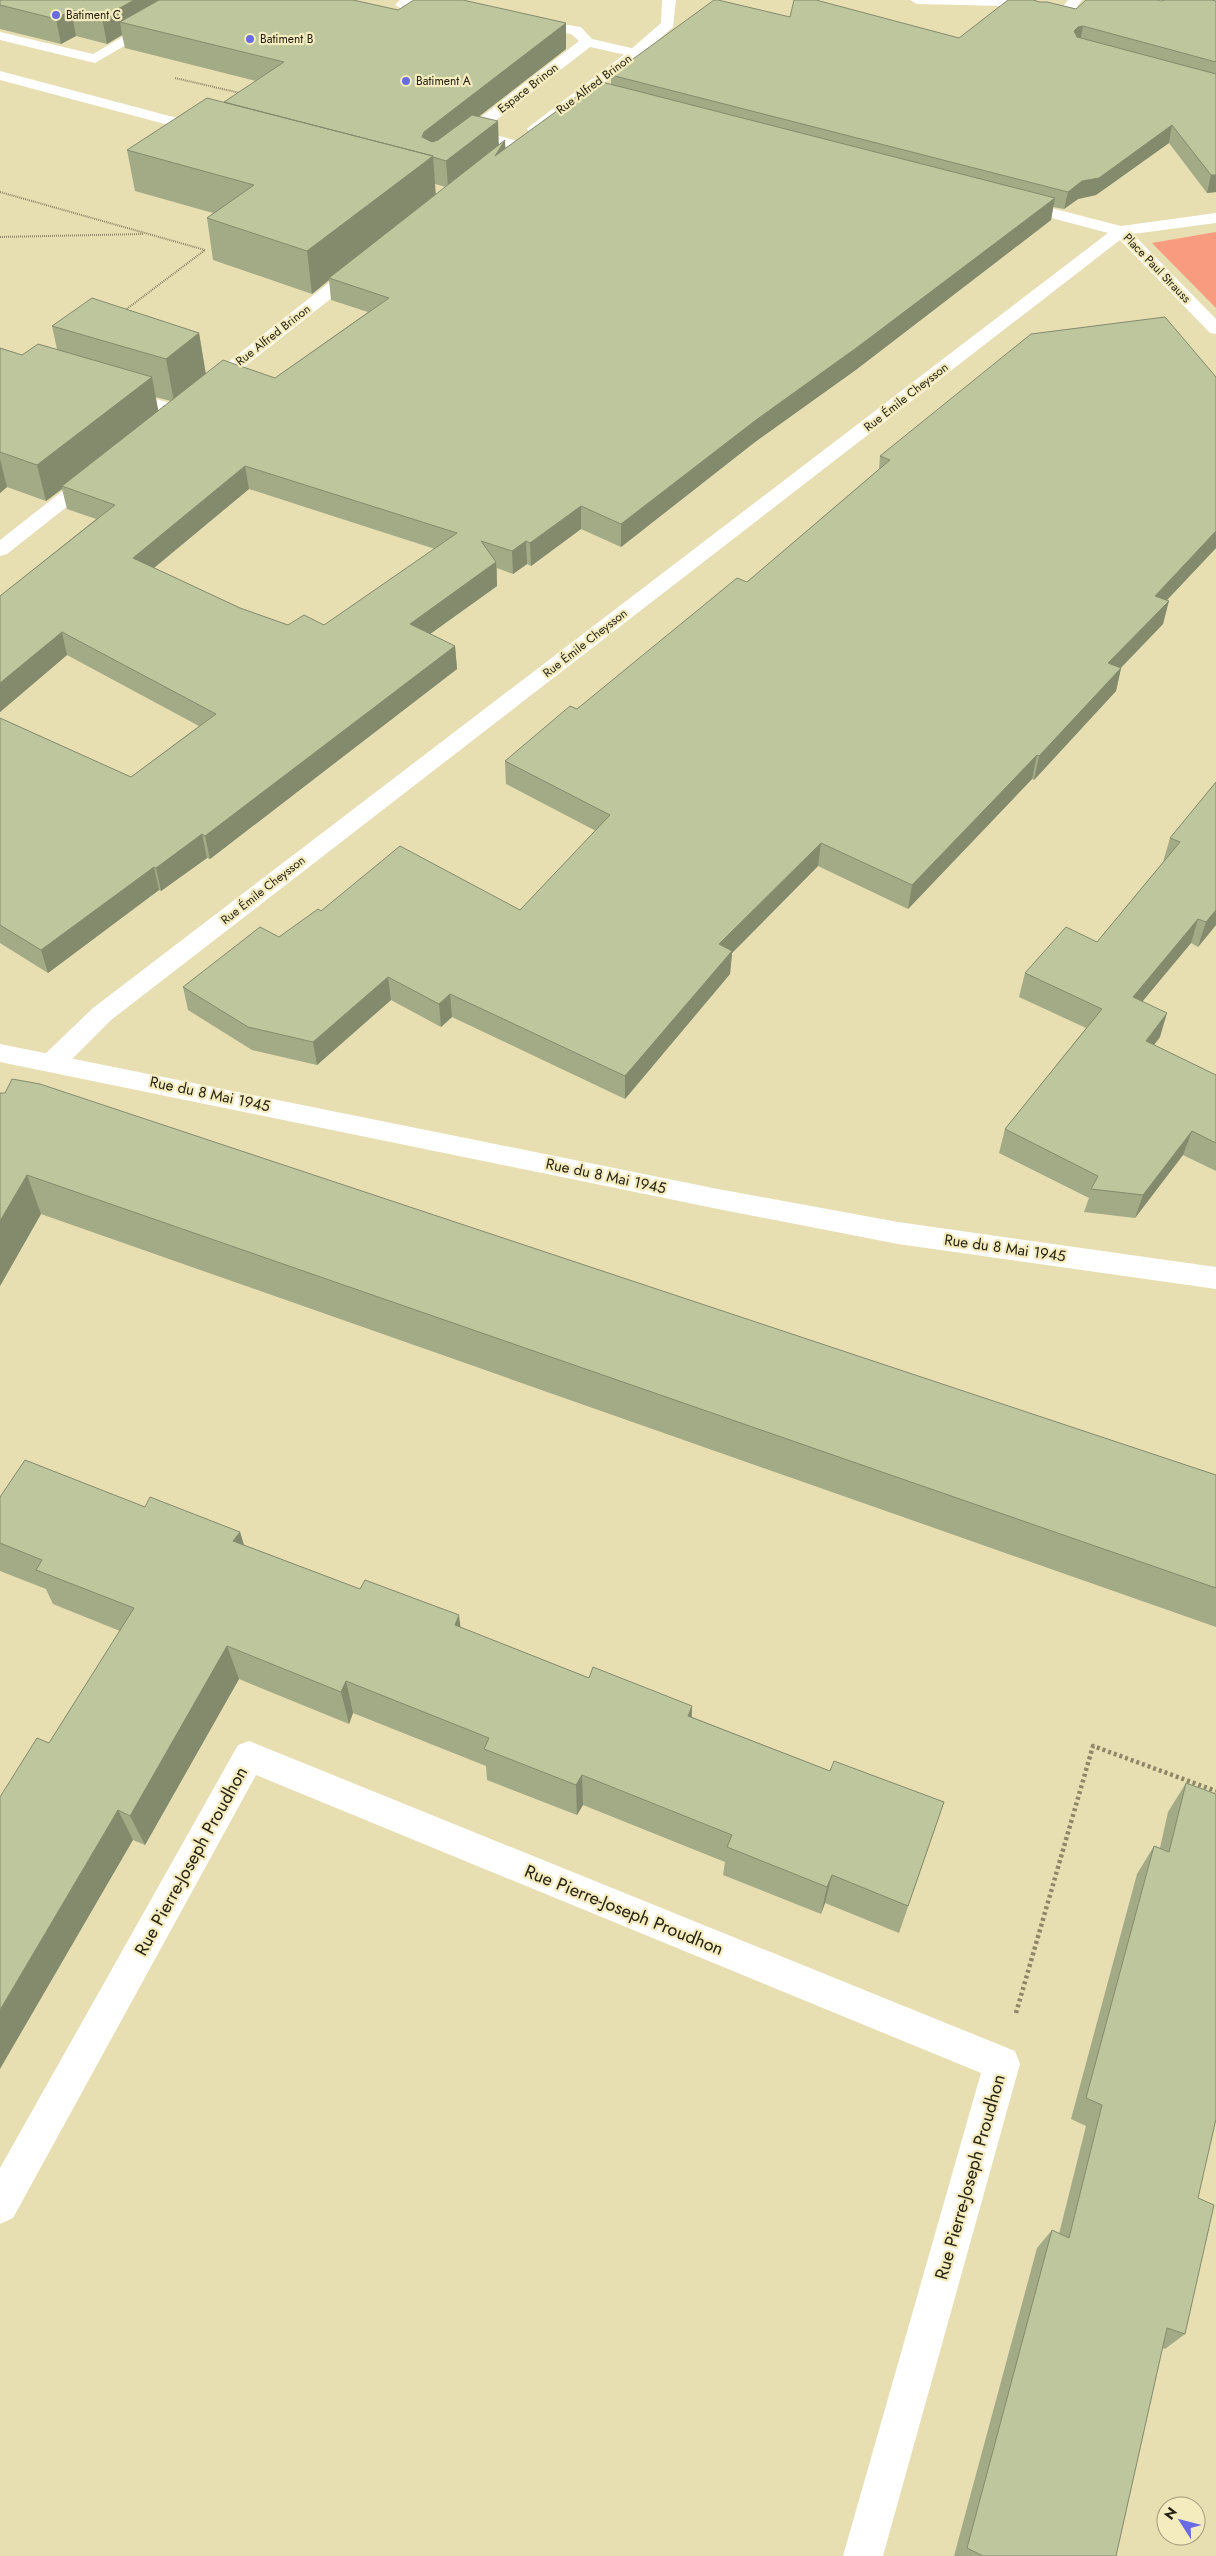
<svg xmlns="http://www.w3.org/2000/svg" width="1216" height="2556" viewBox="0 0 1216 2556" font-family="Jost,sans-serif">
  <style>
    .green { fill: #f99b7e }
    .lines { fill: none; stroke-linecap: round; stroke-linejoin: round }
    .path-far1 { stroke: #8d8768; stroke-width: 2; stroke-dasharray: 1 1; stroke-linecap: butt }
    .path { stroke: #8d8768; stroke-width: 4.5; stroke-dasharray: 3 3; stroke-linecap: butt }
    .service { fill: #fff; fill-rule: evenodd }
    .minor { fill: #fff; fill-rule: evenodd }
    .tertiary { fill: #fff; fill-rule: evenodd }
    .wall { fill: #a3aa86; fill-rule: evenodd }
    .shaded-wall { fill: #848b6d }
    .building { fill: #bdc69c; stroke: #848b6d; fill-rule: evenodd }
    .poi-dot { fill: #686be5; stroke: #f4ebbf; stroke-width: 2 }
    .labels { text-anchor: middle; stroke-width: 4.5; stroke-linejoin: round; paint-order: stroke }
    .far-poi-label { font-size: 12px; fill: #262312; stroke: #f4ebbf; text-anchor: start }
    .far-street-label { font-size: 12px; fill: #262312; stroke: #f4ebbf }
    .street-label { font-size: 15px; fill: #262312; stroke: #f4ebbf }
    .near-street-label { font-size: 18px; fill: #262312; stroke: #f4ebbf }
  </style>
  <rect width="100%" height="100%" fill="#e7deb2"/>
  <path class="green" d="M1216 232V308L1152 243Z"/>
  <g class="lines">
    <path class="path-far1" d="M175 78 240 93
      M0 192 205 250 124 311
      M0 237 143 234"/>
    <path class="path" d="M1016 2013 1093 1746 1216 1791"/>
    <path class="service" d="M186 0H203L95 63 0 40V32L93 54Z
      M400 0H416L402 9 395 5Z
      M910 0H1015L1039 9 1063 7 1068 0H1082L1072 14 1038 17 1005 6 917 4Z
      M530 19 581 27 592 39 640 50 642 53 635 57 590 47 482 131 521 142 523 145 521 148 515 150 473 139 466 144H454L452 141 454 138 579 41 571 34 525 26 523 23 525 20Z
      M0 71 211 127 214 130 206 135 0 80Z
      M121 389 184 407 186 411 184 415 177 417 115 398 112 394 115 390Z
      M249 1741 1015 2051 1020 2064 883 2556H843L981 2073 256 1775 13 2218 0 2224V2168L238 1745Z"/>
    <path class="minor" d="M662 0H676L673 27 640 56 540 132H530L527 129 530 126 630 50 661 23Z
      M1016 199 1121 226 1216 213V223L1133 234 1216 319V334L1210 333 1120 240 111 1020 62 1069 53 1071 44 1069 40 1062 44 1055 93 1008 1108 233 1010 207 1008 204 1010 201Z
      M360 262 366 263 368 267 366 271 211 393H199L196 389 199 385 354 263Z
      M95 469 102 471 105 475 102 479 7 554 0 556V540L88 471Z"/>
    <path class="tertiary" d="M0 1044 718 1189 898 1222 1216 1267V1289L898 1244 718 1209 0 1062Z"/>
  </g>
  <path class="wall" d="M0 0 566 49 479 116 499 145 505 148 611 85V75L790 17 959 38 1040 2 1076 9 1161 1H1216V192L1207 193 1169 143 1096 195 1078 199 1064 209 1053 207 1051 220 857 369 755 442 621 547 581 529 531 566 527 564 513 574 497 568V586L430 634 455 646 457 669 210 859 207 858 161 891 159 890 48 973 0 943V718L131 777 199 726 67 655 0 712V596L96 519 67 509 62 489 46 501 7 487 0 493V348L22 355 57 349 52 326 199 333 206 374 275 378 368 312 331 300 329 280 312 294 213 260 207 218 213 213 135 191 127 150 224 102 256 81 125 48 122 35 107 44 76 36 61 44 0 29ZM435 184 446 187 435 195ZM155 397 171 401 158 411ZM249 489 435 549 324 625H288L240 608 154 568Z
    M1216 377V548L1167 600 1163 624 1121 668 1116 691 1034 780 1032 779 908 909 818 866 732 953 730 974 625 1099 452 1017 441 1027 391 1000 317 1065 252 1050 188 1010 183 987 279 937 321 911 520 910 596 831 506 784 505 761 577 709 747 582 879 469 880 456Z
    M1216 782V925L1198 947 1191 943 1142 1002 1160 1037 1154 1045 1216 1075V1171L1183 1155 1135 1218 1084 1212 1089 1198 999 1153 1005 1129 1086 1028 1019 997 1025 973 1097 942 1163 862 1170 838Z
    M0 1093 1216 1475V1627L41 1214 0 1286Z
    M0 1497 145 1507 240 1532 244 1545 461 1628 589 1678 692 1706V1717L830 1771 944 1802 899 1933 825 1903 821 1914 723 1875 725 1862 583 1805 577 1815 487 1780 486 1766 353 1713 349 1724 239 1679 145 1845 133 1840 49 1743 120 1631 53 1604 46 1589 0 1571Z
    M1186 1783 1198 2198 1185 2334 1165 2349 1162 2348 1116 2556H954L1037 2248 1052 2230 1059 2234 1086 2126 1071 2119 1137 1874 1154 1846 1160 1848 1168 1812Z"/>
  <path class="shaded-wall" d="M134 0H182L120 22 122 35 107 44 102 18Z
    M71 10 76 36 61 44 56 19Z
    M566 23V49L428 156 422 137 424 132Z
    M1083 26 1080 43 1074 31 1078 27Z
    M498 121 499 148 448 187 446 161Z
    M1172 125 1169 143 1096 195 1078 199 1064 209 1068 192 1082 181Z
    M505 140 506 162 495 156Z
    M433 156 436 197 329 278V280L312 294 307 251Z
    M1211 175H1216V192L1207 193Z
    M1055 198 1051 220 857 369 755 442 621 547V524L756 420Z
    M199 333 206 376 174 402 166 359Z
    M152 377 159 414 62 486V489L46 501 37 465Z
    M0 459 7 487 0 493Z
    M245 466 249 489 138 581 133 558Z
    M581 506V529L531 566 530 543Z
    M1216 531V548L1149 619 1155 596Z
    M526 541 527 564 513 574 512 551Z
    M496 562 497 586 412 647 410 624Z
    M1169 601 1163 624 1103 686 1108 663Z
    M62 632 67 655 0 712V683Z
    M455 646 457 669 210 859 205 836Z
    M1121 668 1116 691 1034 780 1039 756Z
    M1037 755 1032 779 908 909 912 885Z
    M202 834 207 858 161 891 156 868Z
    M821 843 818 866 732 953 730 974 625 1099V1076L719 944Z
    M154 867 159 890 48 973 41 950Z
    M1216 910V925L1198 947 1206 922Z
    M1198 919 1191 943 1126 1021 1133 997Z
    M388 977 391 1000 317 1065 313 1042Z
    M450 994 452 1017 441 1027 439 1004Z
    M1167 1013 1160 1037 1138 1065 1146 1041Z
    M1192 1131 1183 1155 1135 1218 1143 1195Z
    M27 1175 41 1214 0 1286V1221Z
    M240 1532 250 1566 233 1541Z
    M459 1615 463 1648 455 1625Z
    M227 1646 239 1679 145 1845 130 1816Z
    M346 1681 353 1713 349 1724 341 1692Z
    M692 1706 690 1738 688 1716Z
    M582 1775 583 1805 577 1815 576 1785Z
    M118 1810 133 1840 0 2069V2010Z
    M832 1875 825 1903 821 1914 827 1887Z"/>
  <path class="building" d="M0 0H134L102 18 71 10 56 19 0 5Z
    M159 0H353L398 10 414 0H463L566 23 424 132 422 137 432 142 438 140 472 115 498 121 446 161 433 157V156L224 102 284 62 120 22Z
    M714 0H718L790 17 794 0H816L959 38 1008 0H1033L1040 2H1047L1076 9 1086 0H1157L1161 1 1165 0H1211L1216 1V62L1083 26 1078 27 1074 31 1077 37 1216 74V175H1211L1172 125 1099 178 1082 181 1068 192 611 75Z
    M598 81 1055 198 859 346 756 420 621 524 581 506 530 543 526 541 512 551 481 541 496 562 410 624 455 646 205 836 202 834 156 868 154 867 41 950 0 925V718L131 777 216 714 62 632 0 683V596L115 505 62 486 223 360 275 378 389 298 329 278 505 140 495 156ZM245 466 457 533 324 625 304 615 288 625 240 608 133 558Z
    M207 98 433 156 307 251 207 218 254 185 127 150Z
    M92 298 199 333 166 359 52 326Z
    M1165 317 1216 377V531L1155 596 1169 601 1108 663 1121 668 1039 756 1037 755 912 885 821 843 719 944 732 951 625 1076 450 994 439 1004 388 977 313 1042 248 1027 183 987 260 927 279 937 318 909 321 911 400 846 520 910 610 815 505 761 570 706 577 709 737 578 747 582 890 460 880 456 1031 334Z
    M38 344 152 377 37 465 0 452V348L22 355Z
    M1216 782V910L1206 922 1198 919 1133 997 1167 1013 1146 1041 1216 1075V1143L1192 1131 1143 1195 1091 1189 1098 1176 1005 1129 1102 1009 1025 973 1066 927 1097 942 1180 842 1170 838Z
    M12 1079 40 1084 1216 1475V1588L27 1175 0 1221V1093H5Z
    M25 1460 145 1507 150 1497 240 1532 233 1541 360 1589 365 1580 459 1615 455 1625 589 1678 593 1667 692 1706 688 1716 830 1771 834 1761 944 1802 908 1906 832 1875 827 1887 727 1847 732 1835 582 1775 576 1785 484 1749 489 1738 346 1681 341 1692 227 1646 130 1816 118 1810 0 2010V1797L37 1738 49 1743 134 1608 36 1570 42 1560 0 1543V1497Z
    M1186 1783 1216 1794V2119L1198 2198 1214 2205 1185 2334 1167 2328 1116 2556H983L967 2548 1052 2230 1069 2238 1102 2105 1086 2098 1154 1846 1169 1852Z"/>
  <g class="poi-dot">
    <circle cx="56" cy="15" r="5"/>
    <circle cx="250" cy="39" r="5"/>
    <circle cx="406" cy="81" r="5"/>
  </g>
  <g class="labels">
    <g class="far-poi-label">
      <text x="66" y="19">Batiment C</text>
      <text x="260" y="43">Batiment B</text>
      <text x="416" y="85">Batiment A</text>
    </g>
    <g class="far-street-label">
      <text transform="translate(594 84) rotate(-37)" y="4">Rue Alfred Brinon</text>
      <text transform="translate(528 88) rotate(-38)" y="4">Espace Brinon</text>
      <text transform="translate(1157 268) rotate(46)" y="4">Place Paul Strauss</text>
      <text transform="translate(273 335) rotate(-38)" y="4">Rue Alfred Brinon</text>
      <text transform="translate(906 397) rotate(-38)" y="4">Rue Émile Cheysson</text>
      <text transform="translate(585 643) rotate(-38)" y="4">Rue Émile Cheysson</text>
      <text transform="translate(263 890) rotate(-38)" y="4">Rue Émile Cheysson</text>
    </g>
    <g class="street-label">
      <text transform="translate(210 1094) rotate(12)" y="5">Rue du 8 Mai 1945</text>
      <text transform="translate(606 1176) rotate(12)" y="5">Rue du 8 Mai 1945</text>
      <text transform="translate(1005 1248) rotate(8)" y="5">Rue du 8 Mai 1945</text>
    </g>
    <g class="near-street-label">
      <text transform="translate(191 1861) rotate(-61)" y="6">Rue Pierre-Joseph Proudhon</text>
      <text transform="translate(624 1910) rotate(22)" y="6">Rue Pierre-Joseph Proudhon</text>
      <text transform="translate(970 2177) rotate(-74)" y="6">Rue Pierre-Joseph Proudhon</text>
    </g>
  </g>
  <g transform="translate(1181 2521) rotate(306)"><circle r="24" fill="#f4ebbf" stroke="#a29b7a"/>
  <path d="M0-4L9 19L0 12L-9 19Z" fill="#686be5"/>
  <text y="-8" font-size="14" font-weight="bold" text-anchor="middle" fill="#262312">N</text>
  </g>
</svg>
